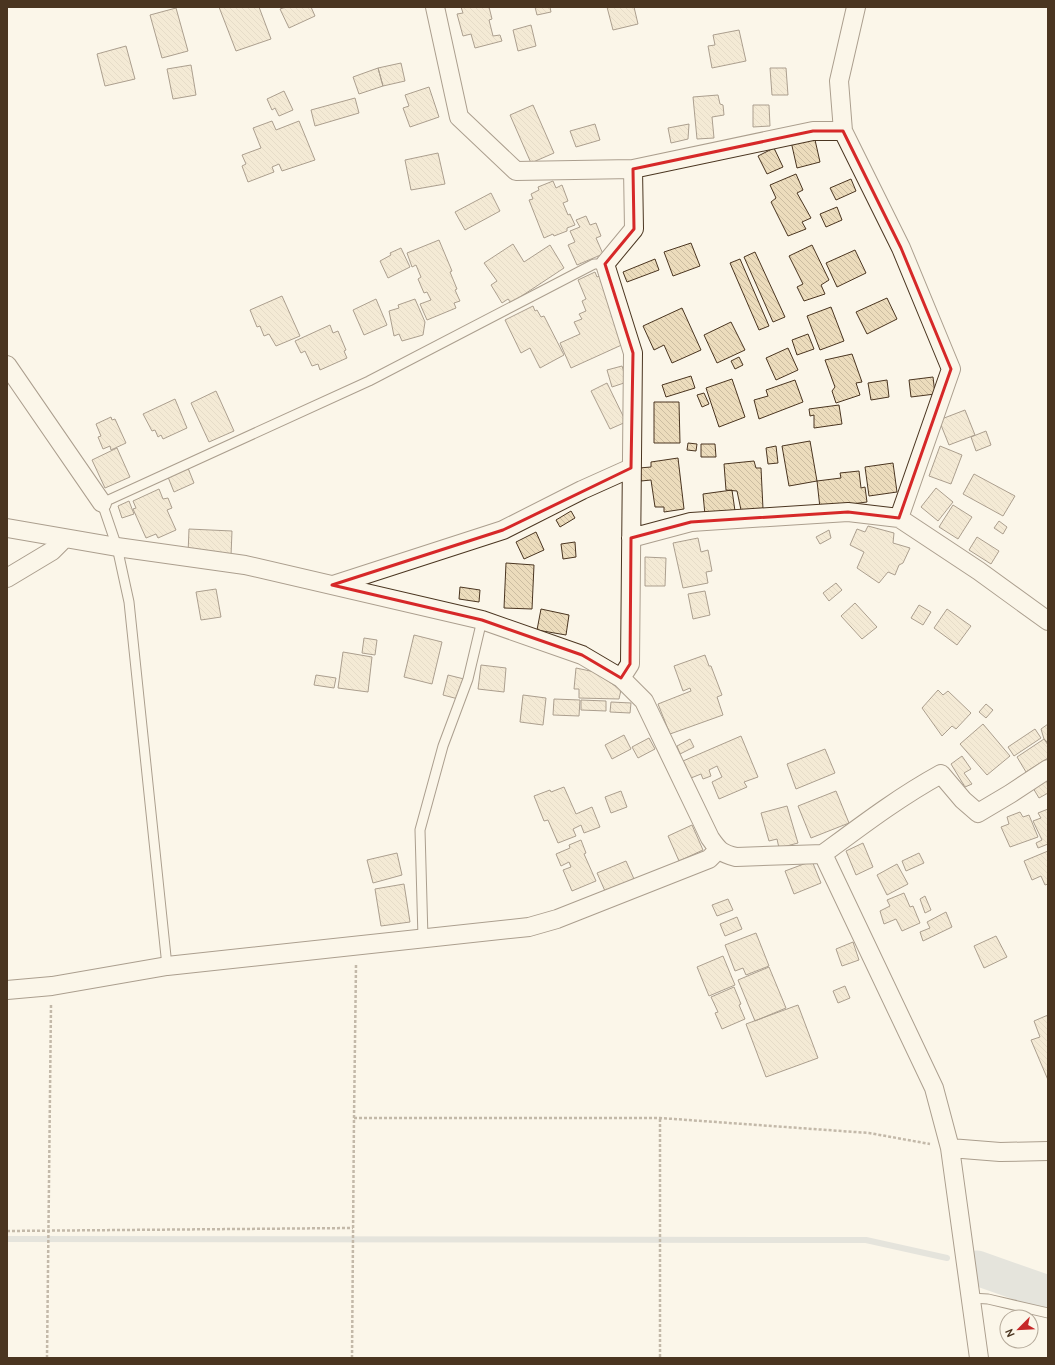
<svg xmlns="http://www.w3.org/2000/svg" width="1055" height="1365" viewBox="0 0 1055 1365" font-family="Cabin,sans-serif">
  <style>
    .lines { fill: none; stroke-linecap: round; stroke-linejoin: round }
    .stream { stroke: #c9cecd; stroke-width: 6 }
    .river { stroke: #c9cecd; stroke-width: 35 }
    .building { fill: url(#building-back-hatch); stroke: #4a3520 }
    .service-casing { stroke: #4a3520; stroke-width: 11 }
    .minor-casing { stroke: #4a3520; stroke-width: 20 }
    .path { stroke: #7f6f5c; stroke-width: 2.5; stroke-dasharray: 3 2; stroke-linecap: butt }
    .service { stroke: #fbf6e9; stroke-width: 9 }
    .minor { stroke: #fbf6e9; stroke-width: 18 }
    .marked { fill: none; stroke: #d62828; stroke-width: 3; stroke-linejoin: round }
  </style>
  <defs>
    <pattern id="building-back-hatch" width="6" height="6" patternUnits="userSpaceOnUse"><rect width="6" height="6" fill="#ecdcbc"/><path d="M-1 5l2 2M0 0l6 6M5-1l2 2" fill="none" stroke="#ccbda1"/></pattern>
  </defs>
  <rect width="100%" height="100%" fill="#fbf6e9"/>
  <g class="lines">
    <path class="stream" d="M7 1239 866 1240 947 1258"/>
    <path class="river" d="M977 1268 1048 1293"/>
  </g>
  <path class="building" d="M219 7H259L271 39 236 51Z
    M286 7H311L315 16 289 28 280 9Z
    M461 7H489L492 19 489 20 493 36 500 35 502 41 475 48 471 34 463 36 457 14 463 13Z
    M535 7H550L551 12 537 15Z
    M607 7H634L638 24 613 30Z
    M176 8 188 51 162 58 150 15Z
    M531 25 536 46 518 51 513 30Z
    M739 30 746 61 712 68 708 46 715 45 713 35Z
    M126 46 135 79 105 86 97 54Z
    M401 63 405 81 383 86 378 68Z
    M191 65 196 95 173 99 167 69Z
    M378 68 383 86 359 94 353 77Z
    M770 68H786L788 95H772Z
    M429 87 439 117 410 127 403 108 409 106 405 95Z
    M284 91 293 110 279 116 275 108 272 110 267 99Z
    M718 95 720 104 723 105 724 115 712 117 714 138 697 139 693 97Z
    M355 98 359 113 315 126 311 110Z
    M533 105 554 153 531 163 510 115Z
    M753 105H769L770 126 753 127Z
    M272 121 276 130 299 121 315 160 282 171 279 164 272 167 274 172 248 182 242 166 246 164 242 155 261 148 253 128Z
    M595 124 600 140 576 147 570 131Z
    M689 124 688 139 671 143 668 128Z
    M813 131 820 162 797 168 790 137Z
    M774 148 783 167 767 174 758 156Z
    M438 153 445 184 411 190 405 160Z
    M796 174 803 190 797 193 811 218 802 222 806 229 788 236 771 202 776 198 770 185Z
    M851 179 856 191 836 200 830 188Z
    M553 181 556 188 562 185 568 201 563 203 568 215 570 214 575 225 567 228V231L554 236 553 234 544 238 529 200 533 199 531 194 539 190 538 187Z
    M491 193 500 211 465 230 455 212Z
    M837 207 842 220 826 227 820 214Z
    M586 216 590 225 596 223 601 236 596 238 603 254 577 265 568 245 575 242 570 231 580 227 576 220Z
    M439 240 452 271 450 272 457 289 455 290 460 301 454 303 456 308 427 320 420 304 431 300 427 292 424 293 418 279 421 277 416 265 412 267 407 253Z
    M691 243 700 266 673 276 664 252Z
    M513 244 524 262 550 245 564 268 511 303 508 299 502 303 491 285 497 281 484 263Z
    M812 245 829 280 821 285 825 294 804 301 797 287 803 284 789 256Z
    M401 248 410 267 388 278 380 261 391 255 390 253Z
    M855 250 866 273 837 287 826 263Z
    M755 252 785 317 773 322 744 257Z
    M655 259 659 270 627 282 623 272Z
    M740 259 769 326 759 330 730 263Z
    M595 272 597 277 600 276 626 343 571 368 560 343 580 334 574 322 582 319 579 314 586 311 582 301 586 299 578 280Z
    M282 296 300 336 276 346 269 334 264 336 260 326 257 327 250 310Z
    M887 298 897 319 867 334 856 312Z
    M376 299 387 325 364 335 353 310Z
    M415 299 425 322 423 335 402 341 399 334 394 336 389 311 399 308 398 305Z
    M533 306 535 311 537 310 541 317 544 316 564 355 540 368 530 348 521 353 505 320Z
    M831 307 844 341 820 350 807 316Z
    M682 308 701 350 672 363 664 345 654 350 643 326Z
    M731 322 745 350 717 363 704 335Z
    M330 325 333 333 338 331 346 350 344 351 347 358 320 370 318 364 312 366 305 351 301 353 295 341Z
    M808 334 814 349 797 355 792 340Z
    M788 348 798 370 776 380 766 358Z
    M852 354 862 382 856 383 860 395 836 403 832 391 835 387 825 360Z
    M739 357 743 365 735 369 731 361Z
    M622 366 627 382 612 387 607 370Z
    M691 376 695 388 666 397 662 385Z
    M933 377 935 394 911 397 909 380Z
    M732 379 745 417 719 427 706 388Z
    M795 380 803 402 759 419 754 400 768 396 766 390Z
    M887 380 889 397 871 400 868 383Z
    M607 383 626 422 610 429 591 391Z
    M216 391 234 431 209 442 191 403Z
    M704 393 709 404 702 407 697 395Z
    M175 399 187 428 163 439 161 435 158 437 155 430 152 431 143 414Z
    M654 402H679L680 443H654Z
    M839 405 842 424 814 428V415L810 416 809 409Z
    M965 410 975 435 949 445 939 420Z
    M111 417 112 420 115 419 126 443 111 450 110 446 103 449 98 437 101 436 96 424Z
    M986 431 991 445 976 451 971 437Z
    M810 441 817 481 789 486 782 446Z
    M688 443 697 444 696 451 687 450Z
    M701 444H715L716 457H701Z
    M776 446 778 463 768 464 766 448Z
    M940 446 962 455 951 484 929 476Z
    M117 448 130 477 105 488 92 460Z
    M678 458 684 509 664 512V507H655L651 480 641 481 639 468 651 467V462Z
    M754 461 756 468H761L763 509 741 510 737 491 726 490 724 464Z
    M893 463 897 492 869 496 865 467Z
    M188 468 194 483 174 492 168 477Z
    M859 471 861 488 865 487 867 502 820 508 817 481 841 478 840 473Z
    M974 474 1015 496 1003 516 963 494Z
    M936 488 953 502 938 521 921 507Z
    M159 489 163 499 168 498 172 508 167 510 176 530 158 538 156 534 146 538 133 509 136 508 133 501Z
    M732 490 735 511 705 515 703 494Z
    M129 501 134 514 122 518 118 506Z
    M953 505 972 517 958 539 939 527Z
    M571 511 575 518 560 527 556 520Z
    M999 521 1007 527 1003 534 994 528Z
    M868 526 894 533 893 543 910 548 903 563 899 565 895 575 888 572 879 583 857 568 864 552 850 545 857 529 865 532Z
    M189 529 232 531 231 556 188 554Z
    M829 530 831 538 820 544 816 537Z
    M536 532 544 550 524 559 516 542Z
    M977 537 999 551 991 564 969 550Z
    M698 538 701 552 708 550 712 571 706 572 708 583 683 588 673 543Z
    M575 542 576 557 563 559 561 544Z
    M645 557 666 558 665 586H645Z
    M506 563 534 565 532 609 504 608Z
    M836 583 842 590 829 601 823 593Z
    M460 587 480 590 479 602 459 599Z
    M216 589 221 617 201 620 196 592Z
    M705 591 710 615 693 619 688 594Z
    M855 603 877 627 862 639 841 616Z
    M919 605 931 612 923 625 911 618Z
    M541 609 569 615 566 635 537 630Z
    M947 609 971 626 957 645 934 628Z
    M414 635 442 642 432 684 404 677Z
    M364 638 377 640 375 655 362 653Z
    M343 652 372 657 368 692 338 688Z
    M705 655 709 666H711L722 695 717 697 723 715 670 734 658 704 691 691 690 688 683 691 674 666Z
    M481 665 506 668 504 692 478 689Z
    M576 668 595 672 621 690 619 699 579 698V689H574Z
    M316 675 336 678 334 688 314 685Z
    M448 675 468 680 462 700 443 695Z
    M938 690 943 695 948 691 971 713 956 729 952 726 942 736 922 708Z
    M523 695 546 698 543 725 520 722Z
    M554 699 580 700 579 716 553 715Z
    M581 700 606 701V711L581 710Z
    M611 702 631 703 630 713 610 712Z
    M986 704 993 710 986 718 979 712Z
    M983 724 1010 756 987 775 960 744Z
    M1048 724V743L1044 739 1041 729Z
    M1035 729 1041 738 1014 756 1008 747Z
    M624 735 631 749 612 759 605 745Z
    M741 736 758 777 744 782 747 787 719 799 712 782 722 777 717 766 709 770 711 776 703 779 701 774 691 778 683 761Z
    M649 738 655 749 638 758 632 747Z
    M690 739 694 747 680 754 677 746Z
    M1044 739 1048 745V758L1026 772 1017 757Z
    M825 749 835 773 796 789 787 764Z
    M962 756 971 769 964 773 972 784 965 787 951 764Z
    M1047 780 1048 793 1039 798 1033 788Z
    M564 787 576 814 592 807 600 827 584 833 581 825 573 829 576 836 558 843 548 820 544 821 534 796 550 790 551 792Z
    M621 791 627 807 611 813 605 797Z
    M836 791 849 823 811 838 798 806Z
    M787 806 798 843 779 848 777 839 769 841 761 813Z
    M1048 809V844L1038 848 1036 843 1042 840 1033 821 1041 818 1038 813Z
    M1020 812 1023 817 1029 815 1038 837 1010 847 1001 827 1009 824 1007 817Z
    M692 825 703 850 679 861 668 836Z
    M581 840 586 853 584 854 596 881 572 891 563 870 571 867 569 862 561 866 556 854 570 848 569 845Z
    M863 843 873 867 856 875 846 851Z
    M1048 851V884L1045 885 1041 876 1032 880 1024 861Z
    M397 853 402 875 373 883 367 860Z
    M919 853 924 863 906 871 902 861Z
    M626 861 634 879 605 891 597 873Z
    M812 861 821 883 794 894 785 871Z
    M897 864 908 884 887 895 877 875Z
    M404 884 410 922 381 926 375 889Z
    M904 893 910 907 913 906 920 923 902 931 896 919 884 924 880 911 890 906 887 900Z
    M925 896 931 910 925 913 920 899Z
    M728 899 733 910 717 916 712 905Z
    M946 912 952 927 923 941 920 932 930 928 927 922Z
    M737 917 742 929 725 936 720 924Z
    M756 933 769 966 746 975 743 968 735 971 725 945Z
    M996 936 1007 957 984 968 974 946Z
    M853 942 859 960 842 966 836 949Z
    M723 956 735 985 709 996 697 967Z
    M769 967 786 1008 755 1021 738 980Z
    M845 986 850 998 838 1003 833 991Z
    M734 987 741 1004 739 1005 745 1019 722 1029 715 1013 718 1012 711 997Z
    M798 1005 818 1058 766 1077 746 1024Z
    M1048 1015V1080L1031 1040 1040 1037 1034 1021Z"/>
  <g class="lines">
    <g class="service-casing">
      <path id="service" d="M423 938 420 830 443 746 468 679 482 620
        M167 966 129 602 117 547 102 503 369 381 594 264H605
        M971 1298 988 1299 1048 1313"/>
    </g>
    <g class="minor-casing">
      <path id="minor" d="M435 7 459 117 516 171 633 169 813 131H843
        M856 7 839 81 843 131 901 248 951 369 899 518
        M7 365 102 503
        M7 528 117 547 245 565 482 620 582 655 621 678 644 701 710 838C719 851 721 853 736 857L823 854 934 1088 950 1148 979 1358
        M631 538 691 522 848 512 899 518 979 571 1048 621
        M7 578 52 551 64 539
        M333 585 503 530 582 490 631 468
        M621 678 630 664 633 353 605 264 634 229 633 169
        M823 854C861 826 899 797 941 774L963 800 978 813 1010 794 1048 769
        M7 990 52 986 167 966 529 927 557 919 709 859 718 850
        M950 1148 1000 1152 1048 1151"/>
    </g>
    <path class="path" d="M354 1118H660L869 1133 930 1144
      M660 1119V1358
      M7 1231 353 1228
      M47 1358 51 1005
      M352 1358 354 1118 356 965"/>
    <use href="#service" class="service"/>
    <use href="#minor" class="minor"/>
  </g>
  <path d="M0 0H1055V1365H0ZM813 131H843L901 248 951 369 899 518 848 512 691 522 631 538 630 664 621 678 582 655 482 620 332 585 503 530 631 468 633 353 605 264 634 229 633 169Z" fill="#fbf6e9" fill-opacity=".55" fill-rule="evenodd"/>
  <path class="marked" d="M813 131H843L901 248 951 369 899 518 848 512 691 522 631 538 630 664 621 678 582 655 482 620 332 585 503 530 631 468 633 353 605 264 634 229 633 169Z"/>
  <rect width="1055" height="1365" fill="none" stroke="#4a3520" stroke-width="16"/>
  <g transform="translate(1019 1329) rotate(246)"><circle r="19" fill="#fbf6e9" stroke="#b4a999"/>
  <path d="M0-3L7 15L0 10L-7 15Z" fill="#c62828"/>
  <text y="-6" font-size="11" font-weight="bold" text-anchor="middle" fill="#4a3520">N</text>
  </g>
</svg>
